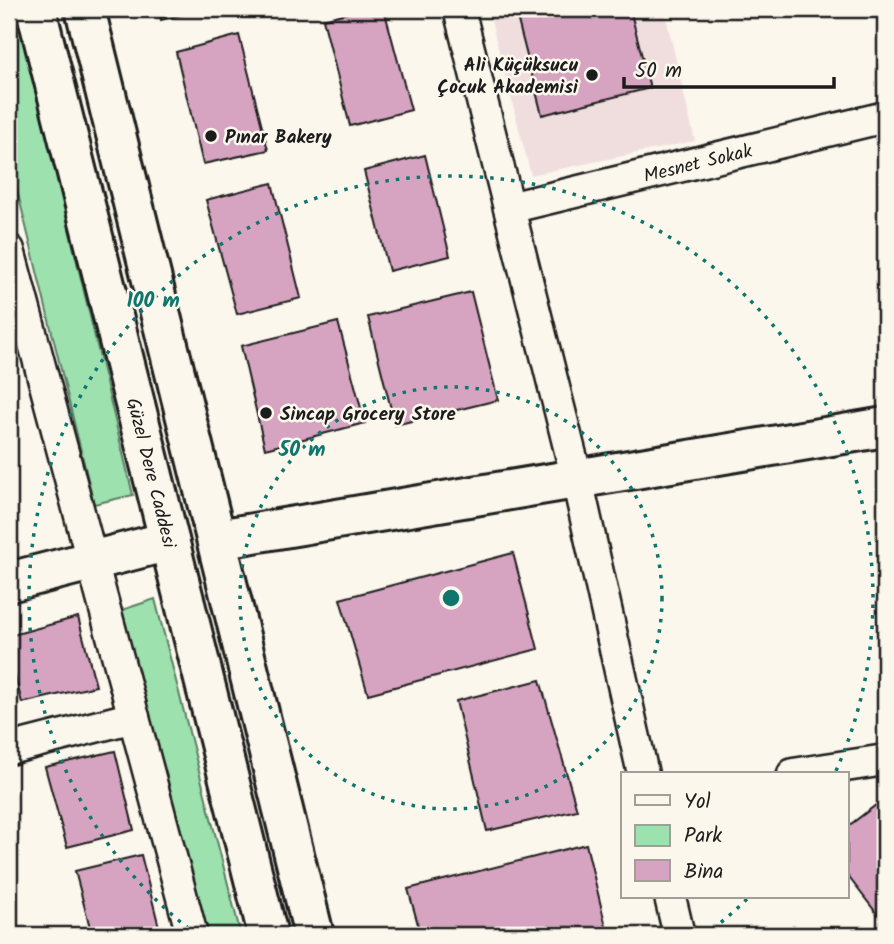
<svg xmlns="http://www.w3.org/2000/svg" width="894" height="944" viewBox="0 0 894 944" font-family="Kalam,sans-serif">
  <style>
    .built { fill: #f0dedf }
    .green { fill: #9ce1ae; stroke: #5c7e65; stroke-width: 2 }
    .building { fill: #d6a4c1; stroke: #1c1c1c; stroke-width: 2 }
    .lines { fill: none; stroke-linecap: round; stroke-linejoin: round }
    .minor-casing { stroke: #1c1c1c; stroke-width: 35 }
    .tertiary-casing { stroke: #1c1c1c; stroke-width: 44 }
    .secondary-casing { stroke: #1c1c1c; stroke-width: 44 }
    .minor { stroke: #fbf7ec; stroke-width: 30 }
    .tertiary { stroke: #fbf7ec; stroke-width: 38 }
    .secondary { stroke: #fbf7ec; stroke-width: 38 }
    .ring { fill: none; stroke: #0f766e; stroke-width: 3.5; stroke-dasharray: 3.5 7 }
    .poi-dot { fill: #1c1c1c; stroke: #fbf7ec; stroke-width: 2.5 }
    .labels { text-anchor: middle; stroke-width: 5; stroke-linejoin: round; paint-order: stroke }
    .poi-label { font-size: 19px; font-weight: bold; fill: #1c1c1c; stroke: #fbf7ec; text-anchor: start }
    .street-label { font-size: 19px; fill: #1c1c1c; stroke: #fbf7ec }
    .centre { fill: #0f766e; stroke: #fbf7ec; stroke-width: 3.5 }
    .ring-label { font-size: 21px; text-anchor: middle; font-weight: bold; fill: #0f766e; stroke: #fbf7ec; stroke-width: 5; stroke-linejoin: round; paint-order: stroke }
  </style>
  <rect width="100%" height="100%" fill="#fbf7ec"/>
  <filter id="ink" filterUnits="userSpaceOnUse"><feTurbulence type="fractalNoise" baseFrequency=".0143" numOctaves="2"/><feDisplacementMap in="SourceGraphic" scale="14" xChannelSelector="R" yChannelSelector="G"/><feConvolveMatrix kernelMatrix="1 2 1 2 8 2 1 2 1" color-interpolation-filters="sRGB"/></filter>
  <g filter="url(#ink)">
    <path class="built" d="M488 9H664L695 141 531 175Z"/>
    <path class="green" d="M9 9H16L133 495 94 504 9 157Z
      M155 599 241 935H203L122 610Z"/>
    <path class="building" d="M159 9H204L161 20Z
      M363 9H384L411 110 350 126 323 19Z
      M515 9H630L650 88 542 115Z
      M239 35 268 150 203 164 176 52Z
      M425 155 450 256 389 271 364 171Z
      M272 183 301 298 237 314 206 200Z
      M471 292 498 400 395 425 368 317Z
      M338 322 365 423 265 449 241 346Z
      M513 553 538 649 368 694 340 599Z
      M78 617 96 686 22 703 9 652V636Z
      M540 680 577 810 487 831 456 701Z
      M115 751 134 830 67 847 45 767Z
      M876 805 885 817V909L878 915 847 875V827Z
      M586 844 608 935H421L408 889Z
      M141 855 161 935H92L75 871Z"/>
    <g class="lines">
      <g class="minor-casing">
        <g id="minor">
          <path d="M459 9 577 479 643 774"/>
          <path id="s1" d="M509 208 885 117"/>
          <path d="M9 250 192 935"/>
          <path d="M9 749 134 717"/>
          <path d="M793 774 885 760"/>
          <path d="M670 897 679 935"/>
        </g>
      </g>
      <g class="tertiary-casing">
        <path id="tertiary" d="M218 539 885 427
          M9 582 169 541"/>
      </g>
      <g class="secondary-casing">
        <g id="secondary">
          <path id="s2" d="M36 9 268 935"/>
          <path d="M85 9 314 935"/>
        </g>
      </g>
      <use href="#minor" class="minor"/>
      <use href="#tertiary" class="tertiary"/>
      <use href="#secondary" class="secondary"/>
    </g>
  </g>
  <g class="ring">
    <circle cx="451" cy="598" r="211"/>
    <path d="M747 899A422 422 0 0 1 705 935M197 935A422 422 0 1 1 835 773"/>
  </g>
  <g class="poi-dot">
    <circle cx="592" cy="75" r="7"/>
    <circle cx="211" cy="136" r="7"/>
    <circle cx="266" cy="413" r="7"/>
  </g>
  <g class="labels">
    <g class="poi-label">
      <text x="578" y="71" text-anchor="end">Ali Küçüksucu<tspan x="578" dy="22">Çocuk Akademisi</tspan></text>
      <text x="225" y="143">Pınar Bakery</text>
      <text x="280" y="420">Sincap Grocery Store</text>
    </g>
    <g class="street-label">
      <text dy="7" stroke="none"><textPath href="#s1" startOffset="194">Mesnet Sokak</textPath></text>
      <text dy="7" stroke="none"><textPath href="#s2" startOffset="478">Güzel Dere Caddesi</textPath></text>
    </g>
  </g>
  <circle cx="451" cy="598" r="10" class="centre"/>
  <g class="ring-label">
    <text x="153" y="307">100 m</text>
    <text x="302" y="456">50 m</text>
  </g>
  <rect width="894" height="944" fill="none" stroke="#fbf7ec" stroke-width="35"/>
  <rect x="18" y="18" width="859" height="909" fill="none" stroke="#1c1c1c" stroke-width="2.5" filter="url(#ink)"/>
  <rect x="621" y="772" width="228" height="126" fill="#fbf7ec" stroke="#a29f99" stroke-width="2"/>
  <rect x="635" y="795" width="35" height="10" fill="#fbf7ec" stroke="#a29f99" stroke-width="2"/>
  <text x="684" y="808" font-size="21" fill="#1c1c1c">Yol</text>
  <rect x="635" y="825" width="35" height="21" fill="#9ce1ae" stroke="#a29f99" stroke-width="2"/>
  <text x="684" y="842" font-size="21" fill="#1c1c1c">Park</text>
  <rect x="635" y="860" width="35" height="21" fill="#d6a4c1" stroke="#a29f99" stroke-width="2"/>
  <text x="684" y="878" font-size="21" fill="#1c1c1c">Bina</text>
  <path d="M624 77v10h210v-10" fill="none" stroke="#1c1c1c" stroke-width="3.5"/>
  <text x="635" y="77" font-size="21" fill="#1c1c1c" stroke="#fbf7ec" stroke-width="5" paint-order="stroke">50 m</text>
</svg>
